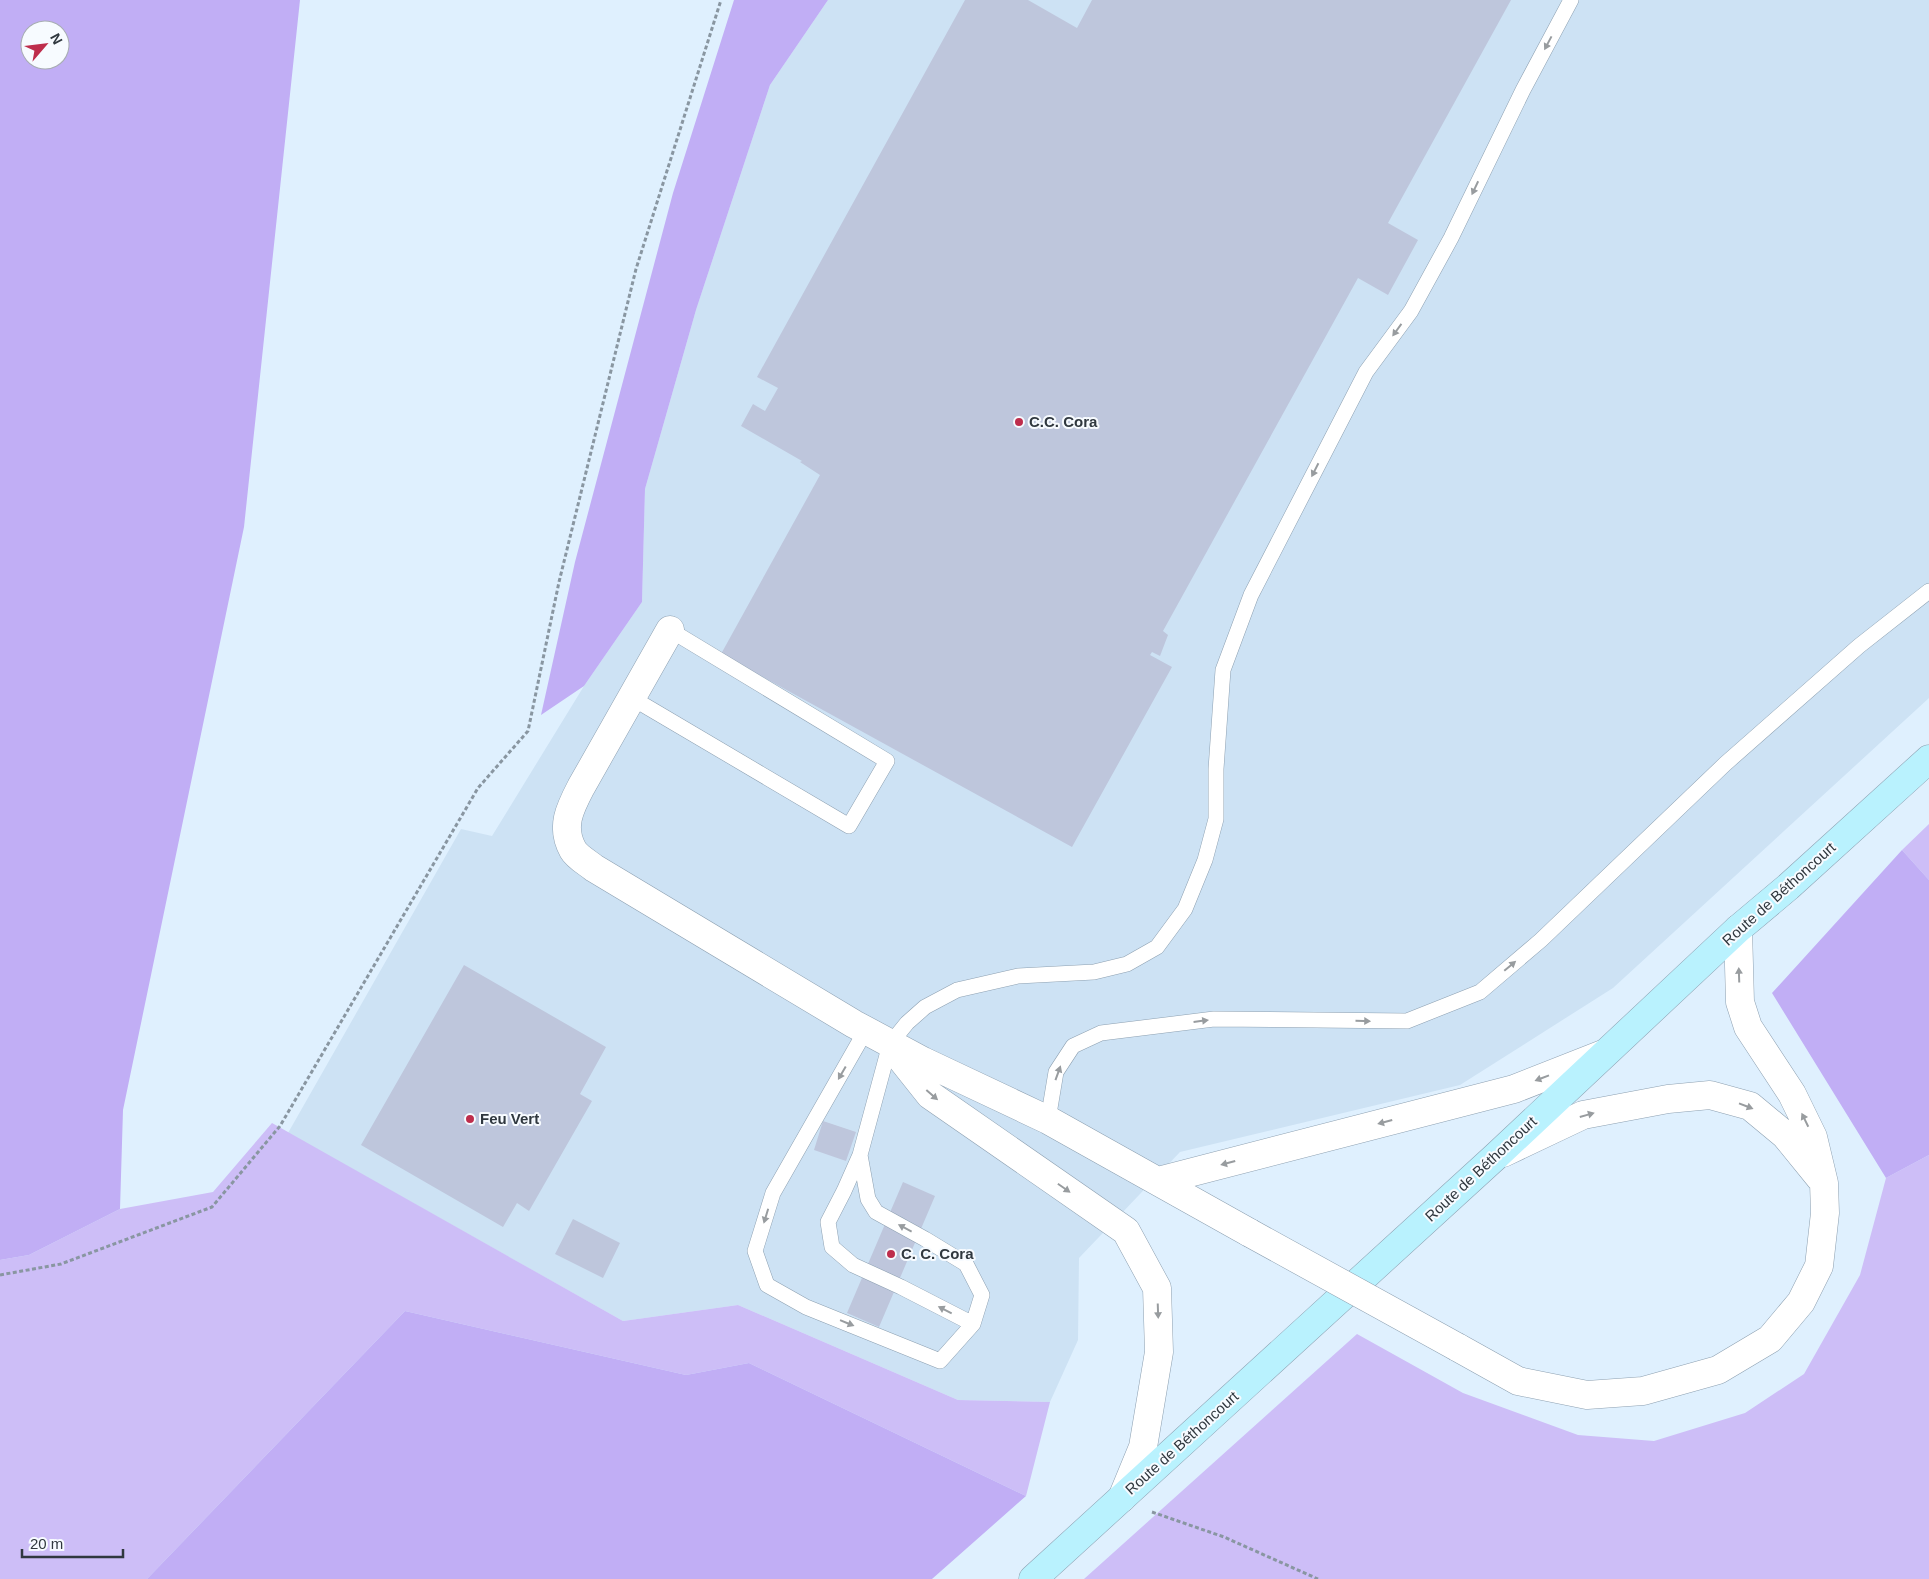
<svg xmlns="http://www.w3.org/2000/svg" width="1929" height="1579" viewBox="0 0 1929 1579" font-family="Arial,sans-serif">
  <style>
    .built { fill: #cde2f4 }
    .green { fill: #cdbef7 }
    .forest { fill: #c1aef5; fill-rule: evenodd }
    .building { fill: #bec6dc }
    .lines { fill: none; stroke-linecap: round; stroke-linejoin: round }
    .lane-casing { stroke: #8da0b1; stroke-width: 16 }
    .street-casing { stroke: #8da0b1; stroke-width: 29 }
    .secondary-casing { stroke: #8da0b1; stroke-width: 29 }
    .path { stroke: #8996a1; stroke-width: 3; stroke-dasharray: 4 2.5; stroke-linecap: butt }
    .lane { stroke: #fff; stroke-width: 15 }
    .street { stroke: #fff; stroke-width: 28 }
    .secondary { stroke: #b9f2fe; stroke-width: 28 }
    .street-bridge-casing { stroke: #8da0b1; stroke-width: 29; stroke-linecap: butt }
    .street-bridge { stroke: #fff; stroke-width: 28 }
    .oneway { fill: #989c9f }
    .poi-dot { fill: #be2d4c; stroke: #f7fbff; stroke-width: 2 }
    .labels { text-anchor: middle; stroke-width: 4; stroke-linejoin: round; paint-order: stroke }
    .poi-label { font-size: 15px; font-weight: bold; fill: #30383f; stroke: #f7fbff; text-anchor: start }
    .street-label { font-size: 15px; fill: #30383f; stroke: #f7fbff }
  </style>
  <rect width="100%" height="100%" fill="#dff0fe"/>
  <path class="built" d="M828 0H1929V698L1613 988 1460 1085 1180 1152 1079 1258 1078 1340 1050 1402 958 1400 738 1305 623 1321 288 1133 461 829 492 836 584 686 642 602 645 489 696 310 770 85Z"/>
  <path class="green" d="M1929 824V880L1902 850Z
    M272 1123 623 1321 738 1305 958 1400 1050 1402 1026 1496 749 1363 686 1375 405 1311 147 1579H0V1260L29 1255 120 1209 213 1192Z
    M1929 1155V1579H1084L1357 1334 1463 1393 1578 1435 1654 1441 1745 1413 1804 1374 1860 1275 1886 1178Z"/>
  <path class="forest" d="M0 0H300L244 527 123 1110 120 1209 29 1255 0 1260ZM30 30H60V60H30Z
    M734 0H828L770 85 696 310 645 489 642 602 584 686 541 715 575 562 673 193Z
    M1902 850 1929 880V1155L1886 1178 1772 993Z
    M405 1311 686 1375 749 1363 1026 1496 932 1579H147Z"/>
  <path class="building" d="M965 0H1028L1077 28 1092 0H1511L1388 223 1418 240 1388 295 1358 278 1163 631 1168 635 1160 656 1152 652 1150 655 1172 667 1072 847 721 654 820 475 800 462 802 461 741 426 753 404 765 411 778 388 757 377Z
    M464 965 606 1047 580 1094 592 1101 529 1211 517 1203 503 1227 361 1145Z
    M823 1121 856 1132 846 1161 814 1150Z
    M903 1182 935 1196 879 1327 847 1313Z
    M573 1219 620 1243 603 1278 555 1254Z"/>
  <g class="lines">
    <g class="lane-casing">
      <path id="lane" d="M632 698 849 826 887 761 670 630
        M866 1030 773 1193 755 1251 767 1285 806 1307 940 1361 973 1324 901 1287 853 1265 832 1247 828 1222 844 1191 860 1155 890 1044 907 1023 925 1007 957 990 1018 976 1094 972 1127 964 1157 947 1185 909 1205 860 1216 819V769L1223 670 1251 595 1366 372 1411 311 1451 238 1523 90 1571 0
        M1048 1120 1056 1072 1073 1046 1101 1033 1214 1019 1407 1021 1480 992 1541 940 1725 764 1859 646 1929 591
        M860 1155 868 1199 876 1212 925 1239 966 1264 982 1295 973 1324"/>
    </g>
    <g class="street-casing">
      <path id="street" d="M670 630 581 787C570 808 560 827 573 850 577 857 588 863 594 868L854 1024 923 1061 1048 1120 1250 1233
        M895 1051 930 1095 1126 1231 1157 1288 1159 1352 1143 1447 1122 1498
        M1503 1153 1583 1115 1668 1099 1710 1095 1750 1106 1785 1135 1820 1178
        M1158 1181 1514 1089 1603 1054
        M1457 1347 1518 1381 1587 1395 1643 1391 1718 1370 1770 1339 1801 1302 1819 1266 1825 1213 1824 1183 1813 1137 1792 1094 1748 1027 1740 1002 1738 929"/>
    </g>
    <g class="secondary-casing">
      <path id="secondary" d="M1033 1579 1495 1157 1738 929 1788 887 1929 759"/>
    </g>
    <path class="path" d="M0 1275 61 1264 212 1207 280 1126 478 788 528 731 559 582 636 269 721 0
      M1152 1512 1224 1537 1318 1579"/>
    <use href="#lane" class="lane"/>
    <use href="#street" class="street"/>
    <use href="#secondary" class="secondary"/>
    <g class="street-bridge-casing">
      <path id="street-bridge" d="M1250 1233 1457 1347"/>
    </g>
    <use href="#street-bridge" class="street-bridge"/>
  </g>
  <defs><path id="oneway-solid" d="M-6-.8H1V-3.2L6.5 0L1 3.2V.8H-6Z" transform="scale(1.25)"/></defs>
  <g class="oneway">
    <use href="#oneway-solid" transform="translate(1548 43) rotate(118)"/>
    <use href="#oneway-solid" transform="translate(1475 188) rotate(115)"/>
    <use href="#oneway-solid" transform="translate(1397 330) rotate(126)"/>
    <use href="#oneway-solid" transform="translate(1315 470) rotate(117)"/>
    <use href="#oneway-solid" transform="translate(1510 966) rotate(-40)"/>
    <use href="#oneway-solid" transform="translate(1739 975) rotate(-92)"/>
    <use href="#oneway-solid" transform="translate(1201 1021) rotate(-7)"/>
    <use href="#oneway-solid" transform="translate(1363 1021) rotate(1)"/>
    <use href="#oneway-solid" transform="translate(842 1073) rotate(120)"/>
    <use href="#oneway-solid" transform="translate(1058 1073) rotate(-70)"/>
    <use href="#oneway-solid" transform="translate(1542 1078) rotate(159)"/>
    <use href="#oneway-solid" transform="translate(932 1095) rotate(41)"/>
    <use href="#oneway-solid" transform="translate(1746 1106) rotate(21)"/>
    <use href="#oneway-solid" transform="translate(1587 1115) rotate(-16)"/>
    <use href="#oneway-solid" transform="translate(1805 1120) rotate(-116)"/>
    <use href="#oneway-solid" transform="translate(1385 1122) rotate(165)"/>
    <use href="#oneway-solid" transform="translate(1228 1163) rotate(165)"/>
    <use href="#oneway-solid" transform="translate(1064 1188) rotate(35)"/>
    <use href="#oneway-solid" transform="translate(766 1216) rotate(107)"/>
    <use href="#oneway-solid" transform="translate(905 1228) rotate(-152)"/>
    <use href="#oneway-solid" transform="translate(945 1310) rotate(-153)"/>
    <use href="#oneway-solid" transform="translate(1158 1311) rotate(88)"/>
    <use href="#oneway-solid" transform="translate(847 1323) rotate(22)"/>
  </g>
  <g class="poi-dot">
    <circle cx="1019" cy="422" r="5"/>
    <circle cx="470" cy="1119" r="5"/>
    <circle cx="891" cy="1254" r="5"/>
  </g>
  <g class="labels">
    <g class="poi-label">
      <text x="1029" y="427">C.C. Cora</text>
      <text x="480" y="1124">Feu Vert</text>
      <text x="901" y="1259">C. C. Cora</text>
    </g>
    <g class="street-label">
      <text transform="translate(1779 894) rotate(-42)" y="5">Route de Béthoncourt</text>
      <text transform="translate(1481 1169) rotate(-43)" y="5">Route de Béthoncourt</text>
      <text transform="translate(1182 1443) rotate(-42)" y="5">Route de Béthoncourt</text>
    </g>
  </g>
  <g transform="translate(45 45) rotate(62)"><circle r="24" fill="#f7fbff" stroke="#a7adb2"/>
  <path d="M0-4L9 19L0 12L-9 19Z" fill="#be2d4c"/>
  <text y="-8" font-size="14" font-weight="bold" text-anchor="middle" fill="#30383f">N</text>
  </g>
  <path d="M22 1549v8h101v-8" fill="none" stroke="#30383f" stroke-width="2.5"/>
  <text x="30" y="1549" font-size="15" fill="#30383f" stroke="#f7fbff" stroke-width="4" paint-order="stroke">20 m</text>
</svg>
